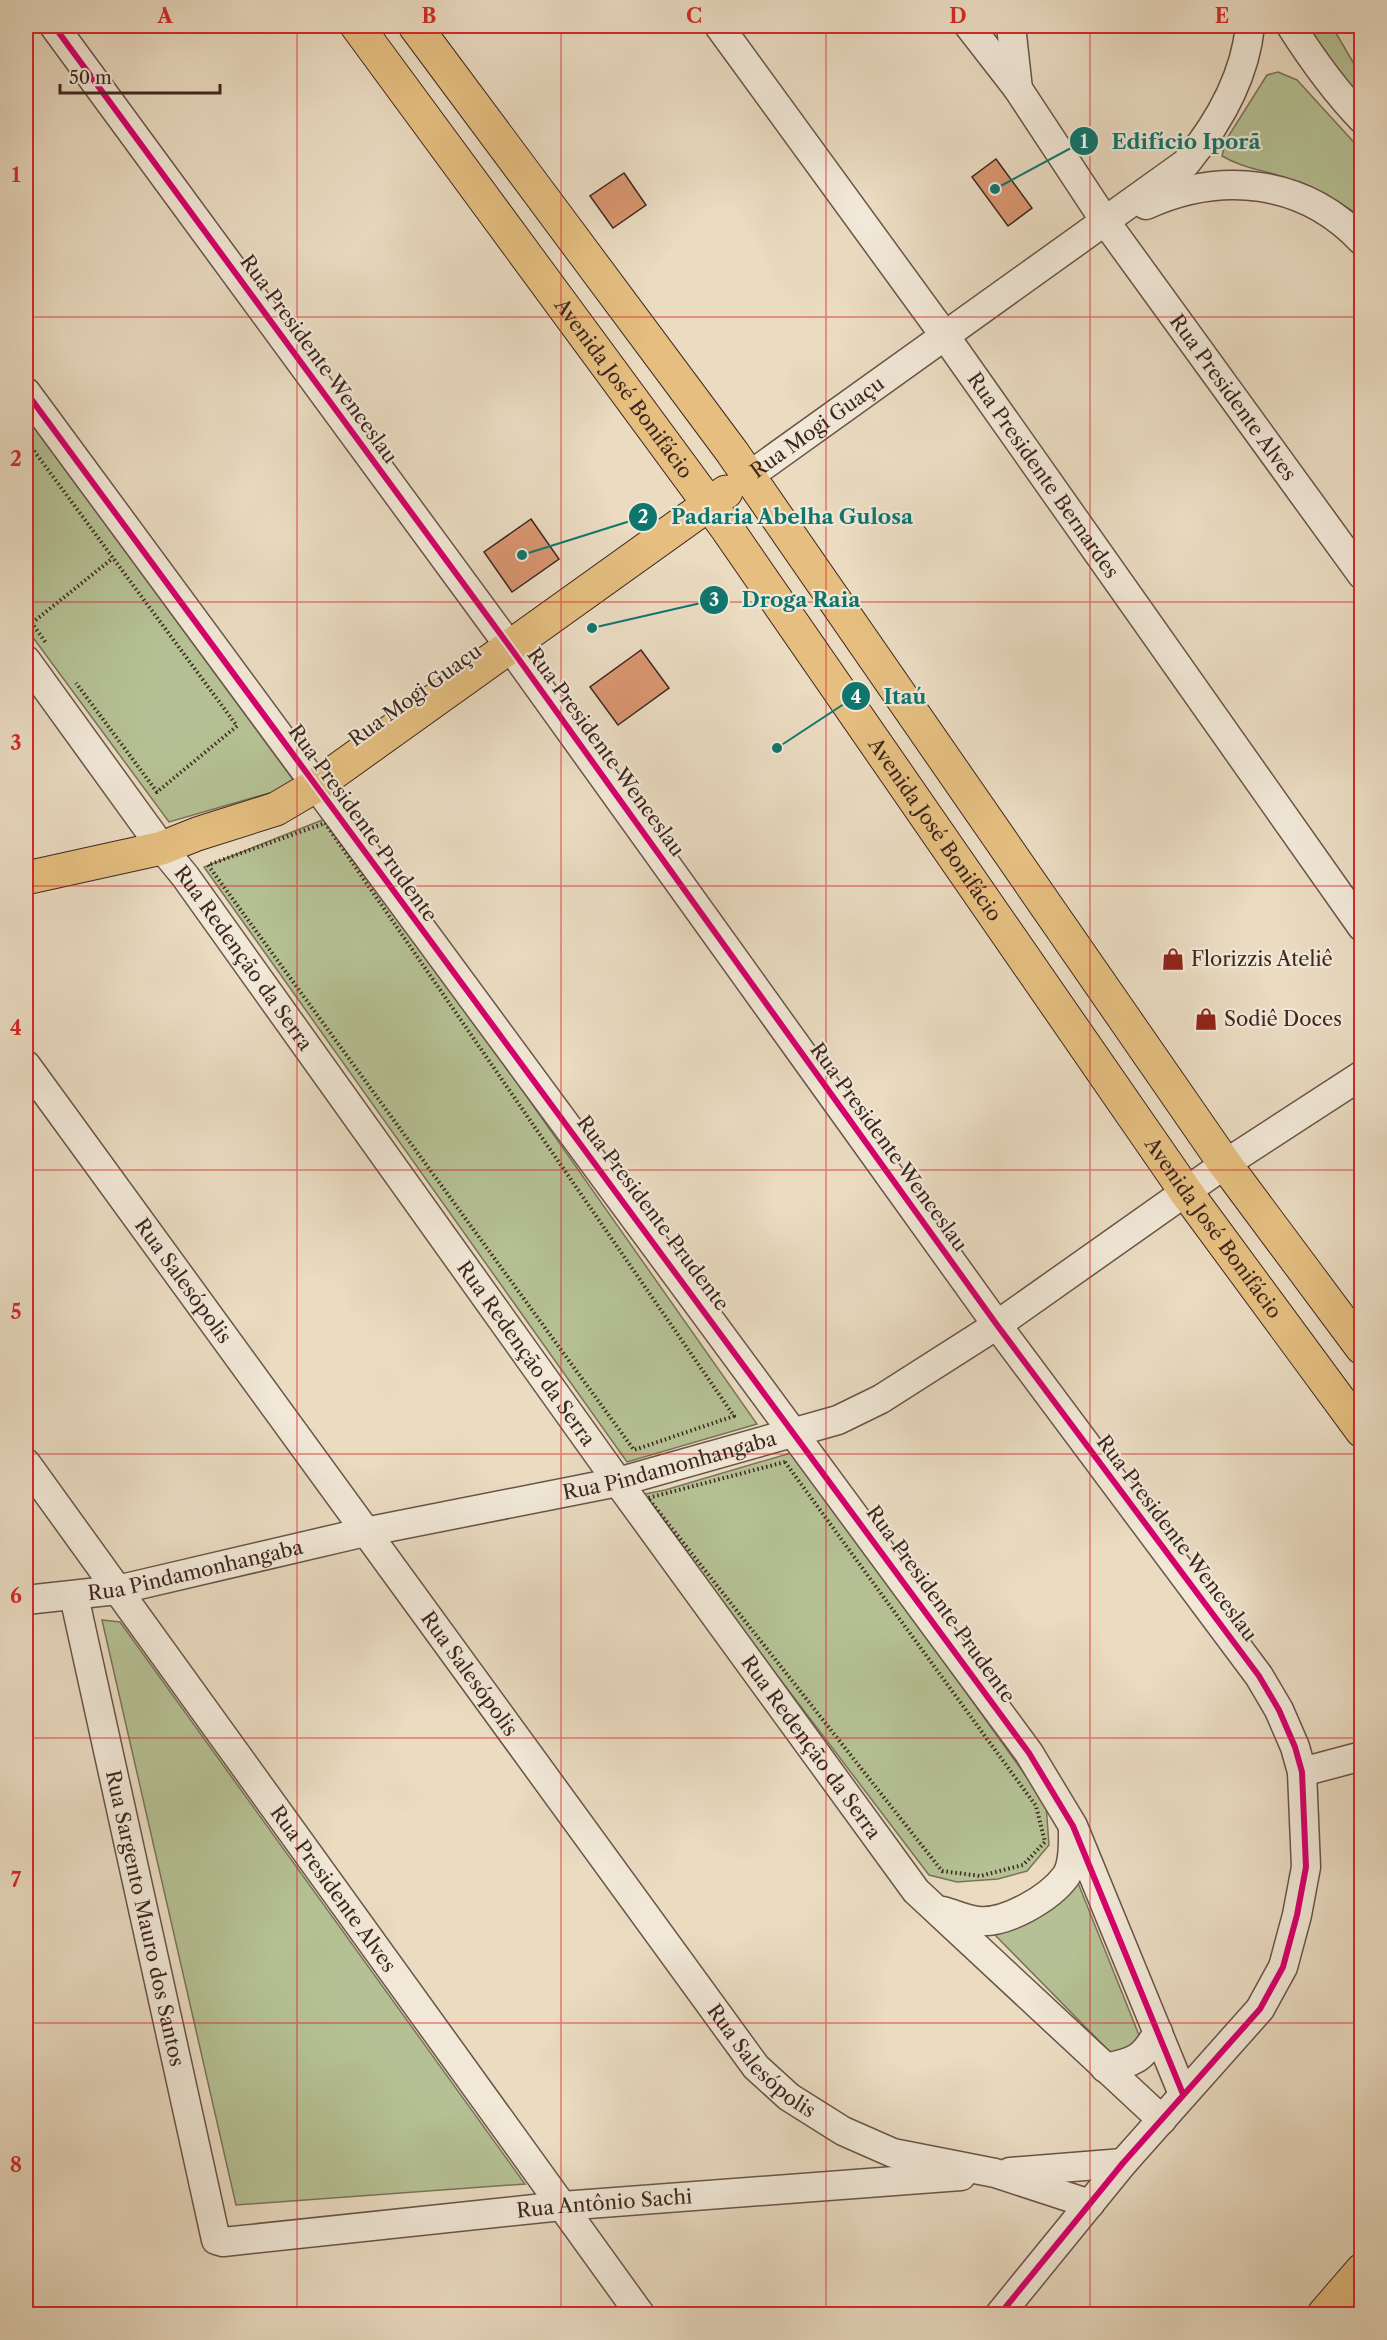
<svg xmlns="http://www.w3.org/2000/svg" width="1387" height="2340" viewBox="0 0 1387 2340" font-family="'Libre Caslon Text',serif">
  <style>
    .green { fill: #b5c194; stroke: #7a745a; stroke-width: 1.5 }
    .building { fill: #d99670; stroke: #3e2720; stroke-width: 1.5 }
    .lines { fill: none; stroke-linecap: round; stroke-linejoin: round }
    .minor-casing { stroke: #695448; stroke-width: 31 }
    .major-casing { stroke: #3e2720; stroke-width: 35 }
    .path { stroke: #3e2720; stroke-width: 4; stroke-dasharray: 1.5 3; stroke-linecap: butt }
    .minor { stroke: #f1e8d7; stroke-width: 28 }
    .major { stroke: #e5be80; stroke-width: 33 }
    .cycleway-casing { stroke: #f1e8d7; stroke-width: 10 }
    .cycleway { stroke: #d6006c; stroke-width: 6 }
    .grid { fill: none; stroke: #d62828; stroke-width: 1.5; stroke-opacity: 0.55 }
    .labels { text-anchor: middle; stroke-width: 4.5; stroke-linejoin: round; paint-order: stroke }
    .street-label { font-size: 20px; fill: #3e2720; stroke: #f1e8d7 }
    .poi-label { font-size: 20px; fill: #3e2720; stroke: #f1e8d7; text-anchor: start }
    .leader { fill: none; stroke: #0f766e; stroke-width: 2 }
    .callout-dot { fill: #0f766e; stroke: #f1e8d7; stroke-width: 2 }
    .mark-label { font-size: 18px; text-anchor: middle; font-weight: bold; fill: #fff }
    .callout-label { font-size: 21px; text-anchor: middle; font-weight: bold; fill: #0f766e; stroke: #f1e8d7; stroke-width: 4.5; stroke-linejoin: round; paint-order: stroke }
    .neatline { fill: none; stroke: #d62828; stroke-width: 2 }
    .grid-label { font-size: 20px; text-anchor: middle; font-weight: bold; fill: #d62828 }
  </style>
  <rect width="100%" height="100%" fill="#eadbc1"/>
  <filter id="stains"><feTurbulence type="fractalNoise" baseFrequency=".00333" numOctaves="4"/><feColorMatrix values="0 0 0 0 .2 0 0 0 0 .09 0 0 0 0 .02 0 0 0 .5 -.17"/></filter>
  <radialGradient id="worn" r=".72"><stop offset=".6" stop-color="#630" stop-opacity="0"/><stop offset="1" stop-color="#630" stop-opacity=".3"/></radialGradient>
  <path class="green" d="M1301 26H1332L1361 76V102Z
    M1278 72 1297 80 1361 150V217C1337 199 1304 183 1274 174 1256 169 1239 166 1222 156L1226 140 1267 75Z
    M26 416 297 785 169 822 26 628Z
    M330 817 757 1424 627 1462 204 867Z
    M794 1452 1046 1804 1049 1845 1027 1871 998 1879 957 1882 929 1875 640 1495 665 1490Z
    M102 1620 120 1622 525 2184 236 2205Z
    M1078 1883 1141 2040 1117 2059 991 1931Z"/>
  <path class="building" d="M996 159 1032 208 1008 226 972 177Z
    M624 173 646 205 613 228 590 196Z
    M531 519 559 559 512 592 484 552Z
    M641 650 669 688 618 725 590 687Z"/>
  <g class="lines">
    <g class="minor-casing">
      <g id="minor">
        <path d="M54 26 510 647 997 1325 1259 1676 1279 1710 1295 1747 1302 1772 1306 1867 1297 1915 1283 1967 1260 2009 1123 2163 1000 2314"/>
        <path id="s1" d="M719 26 945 336 1362 927"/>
        <path id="s2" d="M969 26 1018 89 1105 221 1362 575"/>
        <path d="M1011 26 1018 89"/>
        <path d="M1291 26C1312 59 1334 90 1362 119"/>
        <path d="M1146 205C1221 171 1304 179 1362 241"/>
        <path d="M26 392 1029 1753 1073 1826 1183 2094"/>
        <path id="s3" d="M749 476 1186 163C1218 124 1245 77 1250 26"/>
        <path id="s4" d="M26 660 162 848 185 876 618 1482 916 1891 1162 2120"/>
        <path id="s5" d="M26 1065 756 2067 789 2097 843 2131 893 2153 995 2173 1090 2204"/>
        <path id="s6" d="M26 1463 640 2314"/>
        <path id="s7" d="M74 1596 216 2240 223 2242 562 2206 961 2176"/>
        <path id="s8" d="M26 1600 117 1590 365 1532 618 1482 838 1420 881 1399 997 1325 1225 1164 1362 1075"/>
        <path d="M1302 1772 1362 1756"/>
        <path d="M943 1911C954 1914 967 1920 978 1921 1006 1924 1050 1898 1066 1876 1074 1864 1073 1845 1073 1831"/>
        <path d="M1105 2068C1135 2062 1143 2059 1158 2032"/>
        <path d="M1010 2172 1123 2163"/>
      </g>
    </g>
    <g class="major-casing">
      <g id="major">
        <path id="s9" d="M357 26 728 530 1186 1192 1362 1431"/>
        <path d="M415 26 732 452 1225 1164 1362 1348"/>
        <path d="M26 878 162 848 197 834 276 809 315 786 726 492"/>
        <path d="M1324 2314 1362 2270"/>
      </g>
    </g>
    <path class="path" d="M26 440 237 726 157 792 76 683
      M26 615 46 643
      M32 623 113 558
      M325 823 734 1416 634 1450 208 865Z
      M785 1462 1036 1806 1045 1842 1023 1865 980 1876 942 1871 648 1498Z"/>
    <use href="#minor" class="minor"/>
    <use href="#major" class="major"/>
    <g class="cycleway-casing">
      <path id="cycleway" d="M54 26 510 647 997 1325 1259 1676 1279 1710 1295 1747 1302 1772 1306 1867 1297 1915 1283 1967 1260 2009 1123 2163 1000 2314
        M26 392 1029 1753 1073 1826 1183 2094"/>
    </g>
    <use href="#cycleway" class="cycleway"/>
  </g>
  <path class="grid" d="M297 26V2314M561 26V2314M826 26V2314M1090 26V2314M26 317H1362M26 602H1362M26 886H1362M26 1170H1362M26 1454H1362M26 1738H1362M26 2023H1362"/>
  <defs>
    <g id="shop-bare" transform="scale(1.8)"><path d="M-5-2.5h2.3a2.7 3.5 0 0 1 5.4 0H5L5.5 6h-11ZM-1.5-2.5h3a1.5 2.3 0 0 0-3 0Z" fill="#8f2418" stroke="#f1e8d7" stroke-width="2.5" paint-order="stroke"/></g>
  </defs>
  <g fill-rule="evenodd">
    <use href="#shop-bare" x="1173" y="959"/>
    <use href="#shop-bare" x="1206" y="1019"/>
  </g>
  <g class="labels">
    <g class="street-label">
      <text transform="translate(319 359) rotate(54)" y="7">Rua Presidente Wenceslau</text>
      <text dy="7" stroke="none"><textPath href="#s9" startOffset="450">Avenida José Bonifácio</textPath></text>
      <text dy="7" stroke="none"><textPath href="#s2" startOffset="456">Rua Presidente Alves</textPath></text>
      <text dy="7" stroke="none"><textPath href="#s3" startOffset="84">Rua Mogi Guaçu</textPath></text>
      <text dy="7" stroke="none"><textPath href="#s1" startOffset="554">Rua Presidente Bernardes</textPath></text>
      <text transform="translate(415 695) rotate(-36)" y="7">Rua Mogi Guaçu</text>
      <text transform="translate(606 752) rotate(54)" y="7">Rua Presidente Wenceslau</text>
      <text transform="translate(363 823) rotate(54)" y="7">Rua Presidente Prudente</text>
      <text dy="7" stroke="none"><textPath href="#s9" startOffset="990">Avenida José Bonifácio</textPath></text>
      <text dy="7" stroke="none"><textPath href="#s4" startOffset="369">Rua Redenção da Serra</textPath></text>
      <text transform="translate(889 1147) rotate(54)" y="7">Rua Presidente Wenceslau</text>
      <text transform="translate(653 1213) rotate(53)" y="7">Rua Presidente Prudente</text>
      <text dy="7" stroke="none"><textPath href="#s9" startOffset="1476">Avenida José Bonifácio</textPath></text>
      <text dy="7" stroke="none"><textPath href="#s5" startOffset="267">Rua Salesópolis</textPath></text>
      <text dy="7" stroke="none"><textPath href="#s4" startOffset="855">Rua Redenção da Serra</textPath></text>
      <text dy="7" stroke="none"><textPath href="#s8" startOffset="658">Rua Pindamonhangaba</textPath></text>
      <text transform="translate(1177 1538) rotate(53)" y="7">Rua Presidente Wenceslau</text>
      <text dy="7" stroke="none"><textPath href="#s8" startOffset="172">Rua Pindamonhangaba</textPath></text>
      <text transform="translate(941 1604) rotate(54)" y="7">Rua Presidente Prudente</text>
      <text dy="7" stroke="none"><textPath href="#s5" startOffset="753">Rua Salesópolis</textPath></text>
      <text dy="7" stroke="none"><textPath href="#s4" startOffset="1341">Rua Redenção da Serra</textPath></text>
      <text dy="7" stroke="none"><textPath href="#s6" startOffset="525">Rua Presidente Alves</textPath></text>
      <text dy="7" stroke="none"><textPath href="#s7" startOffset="330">Rua Sargento Mauro dos Santos</textPath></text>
      <text dy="7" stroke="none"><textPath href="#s5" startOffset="1239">Rua Salesópolis</textPath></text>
      <text dy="7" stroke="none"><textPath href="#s7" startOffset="1050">Rua Antônio Sachi</textPath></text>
    </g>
    <g class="poi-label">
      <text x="1191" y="966">Florizzis Ateliê</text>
      <text x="1224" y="1026">Sodiê Doces</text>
    </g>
  </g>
  <path class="leader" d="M995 189L1084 141M522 555L643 517M592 628L714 600M777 748L856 696"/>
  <g class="callout-dot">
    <circle cx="995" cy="189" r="6"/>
    <circle cx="522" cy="555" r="6"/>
    <circle cx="592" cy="628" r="6"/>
    <circle cx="777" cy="748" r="6"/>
    <circle cx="1084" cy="141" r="15"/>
    <circle cx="643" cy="517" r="15"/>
    <circle cx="714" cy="600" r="15"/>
    <circle cx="856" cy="696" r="15"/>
  </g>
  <g class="mark-label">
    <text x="1084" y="148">1</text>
    <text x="643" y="523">2</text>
    <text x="714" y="606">3</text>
    <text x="856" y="703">4</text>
  </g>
  <g class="callout-label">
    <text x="1186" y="149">Edifício Iporã</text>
    <text x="792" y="524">Padaria Abelha Gulosa</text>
    <text x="801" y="607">Droga Raia</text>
    <text x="905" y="704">Itaú</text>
  </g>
  <rect width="1387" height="2340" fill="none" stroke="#eadbc1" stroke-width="66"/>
  <path d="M60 84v9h160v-9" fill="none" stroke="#3e2720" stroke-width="3"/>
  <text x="69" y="84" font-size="18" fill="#3e2720" stroke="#f1e8d7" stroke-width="4.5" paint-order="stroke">50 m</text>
  <rect x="33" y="33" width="1321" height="2274" class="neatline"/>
  <g class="grid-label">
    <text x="165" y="23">A</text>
    <text x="429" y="23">B</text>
    <text x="694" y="23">C</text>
    <text x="958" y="23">D</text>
    <text x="1222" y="23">E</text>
    <text x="16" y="182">1</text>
    <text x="16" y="466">2</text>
    <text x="16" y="750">3</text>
    <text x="16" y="1035">4</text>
    <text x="16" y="1319">5</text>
    <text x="16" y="1603">6</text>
    <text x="16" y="1887">7</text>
    <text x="16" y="2172">8</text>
  </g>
  <rect width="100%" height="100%" filter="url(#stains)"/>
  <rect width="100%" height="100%" fill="url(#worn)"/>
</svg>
